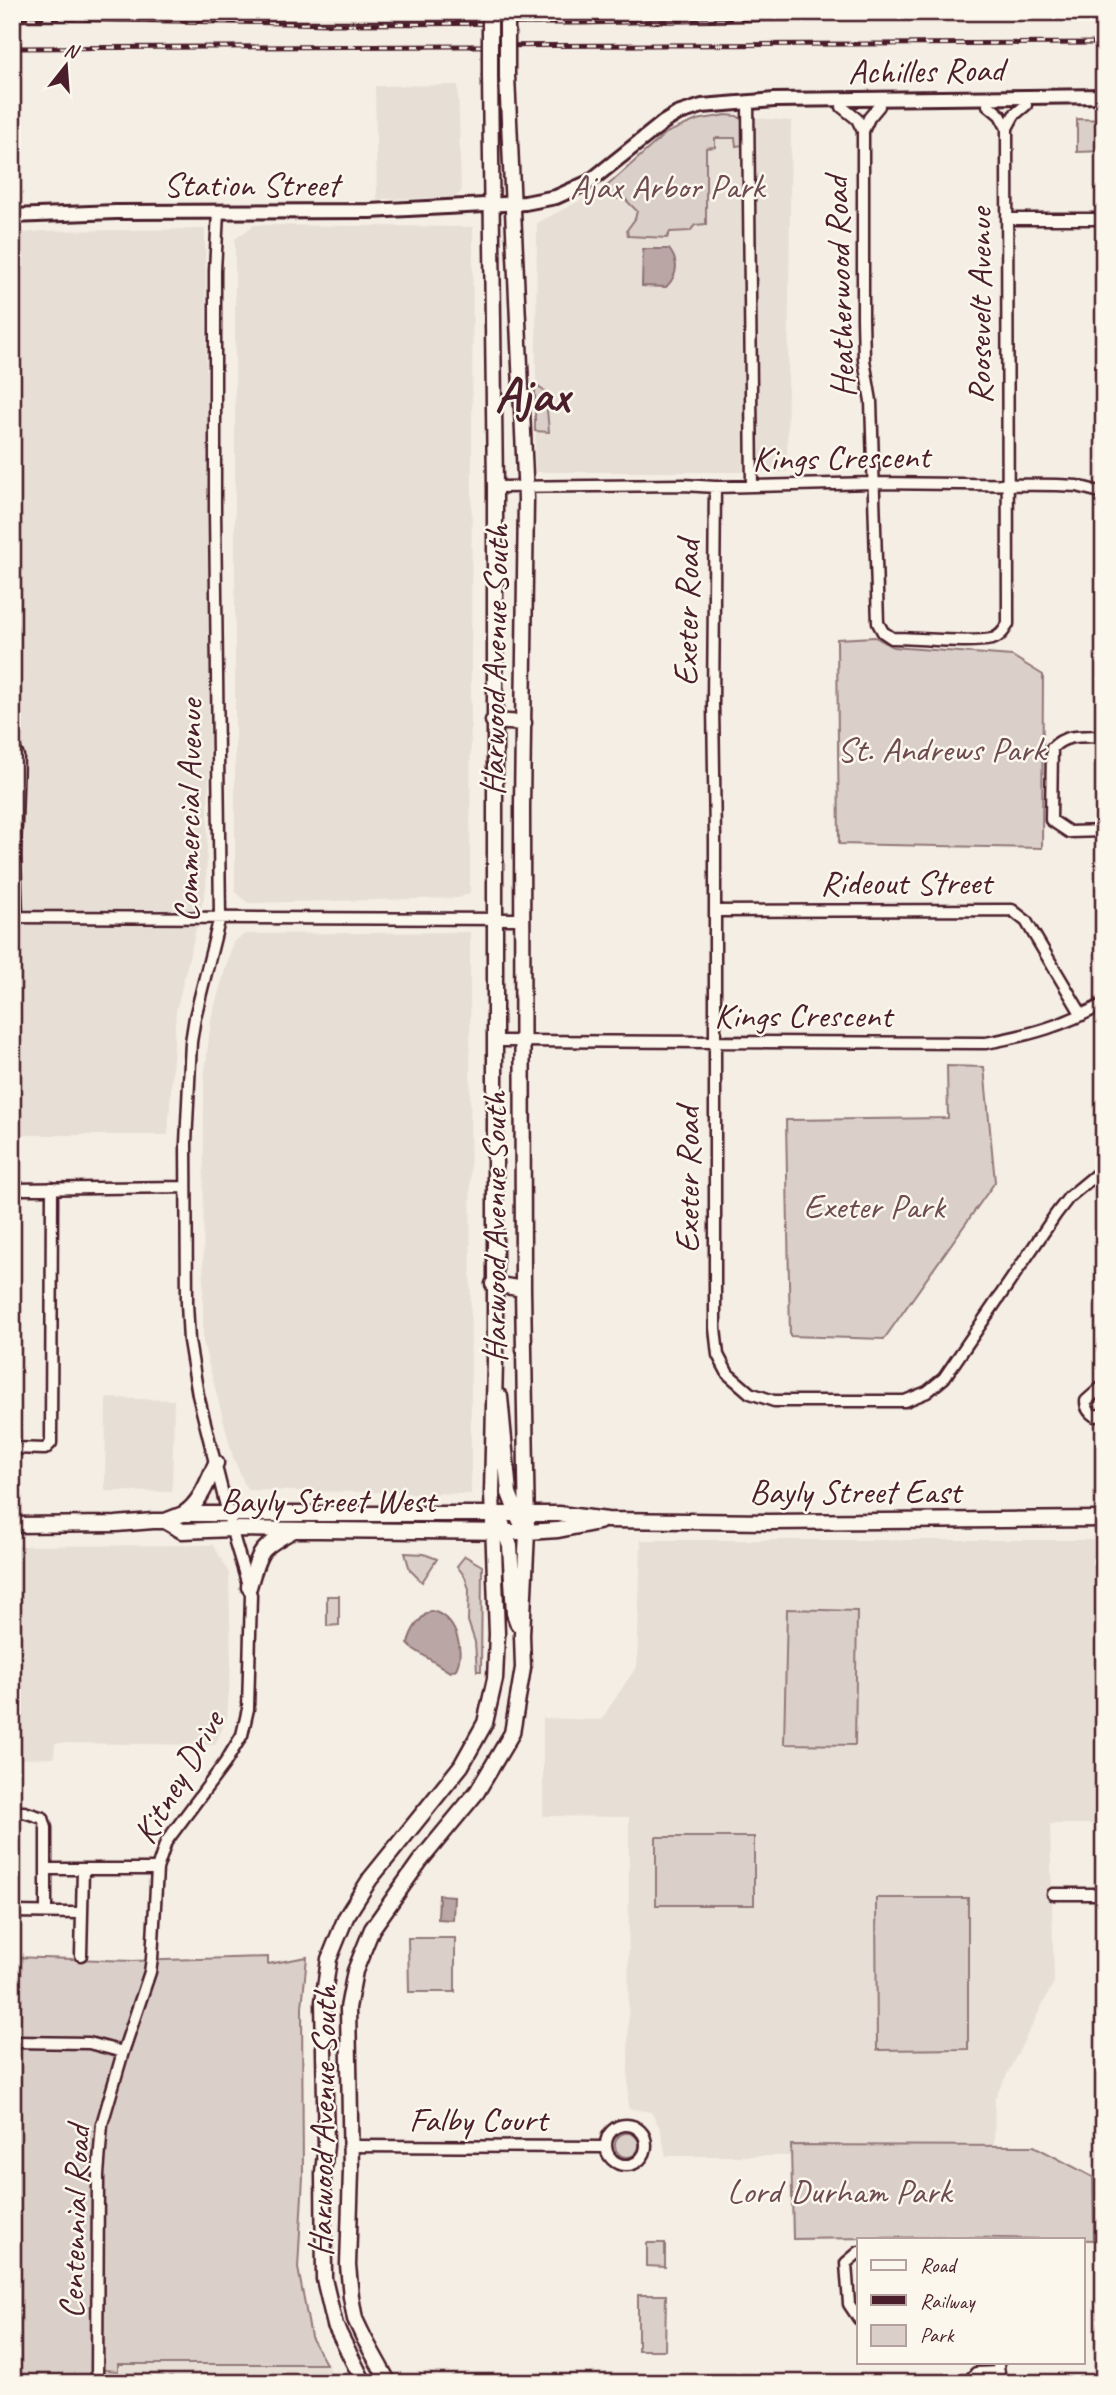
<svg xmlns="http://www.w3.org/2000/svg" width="1116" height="2395" viewBox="0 0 1116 2395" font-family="Caveat,sans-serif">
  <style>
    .built { fill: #e7dfd6 }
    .green { fill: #dbd0c9; stroke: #92787a; stroke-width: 2 }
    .water { fill: #baa7a5; stroke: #8d7174; stroke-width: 2 }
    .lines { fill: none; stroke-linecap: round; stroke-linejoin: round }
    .minor-casing { stroke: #4a1f2b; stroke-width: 15 }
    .tertiary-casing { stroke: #4a1f2b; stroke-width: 18 }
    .secondary-casing { stroke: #4a1f2b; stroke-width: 19 }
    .minor { stroke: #fbf7ec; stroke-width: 10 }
    .tertiary { stroke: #fbf7ec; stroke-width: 12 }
    .secondary { stroke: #fbf7ec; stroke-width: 14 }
    .rail-casing { stroke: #4a1f2b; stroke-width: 5 }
    .rail { stroke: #fbf7ec; stroke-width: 2.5; stroke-dasharray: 8; stroke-linecap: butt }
    .secondary-bridge-casing { stroke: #4a1f2b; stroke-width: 19; stroke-linecap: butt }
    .secondary-bridge { stroke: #fbf7ec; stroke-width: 14 }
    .labels { text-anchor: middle; stroke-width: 5; stroke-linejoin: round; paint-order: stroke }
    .street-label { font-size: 35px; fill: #4a1f2b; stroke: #fbf7ec }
    .park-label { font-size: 35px; fill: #6e4b52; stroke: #fbf7ec }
    .town-label { font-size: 49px; font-weight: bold; fill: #4a1f2b; stroke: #fbf7ec }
  </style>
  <rect width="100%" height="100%" fill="#f4eee4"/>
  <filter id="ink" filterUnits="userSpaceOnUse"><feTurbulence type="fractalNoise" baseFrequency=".0143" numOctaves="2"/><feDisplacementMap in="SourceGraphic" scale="14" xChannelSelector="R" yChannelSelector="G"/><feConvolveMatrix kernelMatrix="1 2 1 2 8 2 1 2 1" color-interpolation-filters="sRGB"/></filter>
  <g filter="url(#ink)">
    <path class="built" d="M458 85 461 192 454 198 377 199 375 86Z
      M726 115 791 121 787 472H535L537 223 606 187 666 133 697 120Z
      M254 225 473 227 470 893 459 898 248 903 235 892V239Z
      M205 229 210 735 206 888 176 1011 168 1135H12V234L44 231Z
      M470 932 471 1494 247 1490 233 1457 203 1342 204 1080 211 1019 233 942 245 934Z
      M106 1398 174 1400 172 1492 105 1491Z
      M641 1540H1104V1824H1050L1054 1982 995 2098 994 2145H791V2156H666L660 2128 651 2112 628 2108 629 1817 543 1816V1718L601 1720 637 1666Z
      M213 1545 229 1573 231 1664 227 1718 215 1745 55 1743 54 1758 12 1759V1546Z
      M117 2364H326L339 2383H104V2370H118Z"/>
    <path class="green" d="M726 115 737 116 744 121 743 145 736 146 735 138H715V147L706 148V224L695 225 690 231 670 232 667 238 628 236 627 230 635 219 637 211 625 199 612 198 605 194 606 187 666 133 697 120Z
      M1077 119 1104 120V151L1077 152Z
      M535 385 550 395 547 410 549 432 535 431Z
      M875 637 893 647 1012 656 1043 675 1042 848 839 844 837 639Z
      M947 1066 984 1067 995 1182 884 1339 790 1336 786 1120 948 1118Z
      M405 1553 424 1554 437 1559 422 1582 410 1570Z
      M465 1556 482 1566 481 1671H477L475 1642 468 1621 469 1589 465 1577 457 1566Z
      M327 1596H339V1625L327 1626Z
      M787 1609 857 1611 855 1745 784 1744Z
      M656 1837H754V1905H656Z
      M876 1898H968V2049L877 2050Z
      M408 1938H455V1992H409Z
      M12 1957 132 1961 268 1957V1964L307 1957 302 2007 303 2176 298 2268 311 2337 326 2364H118V2371L92 2369 94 2383H12Z
      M615 2145a12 12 0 1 1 24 0a12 12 0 1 1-24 0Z
      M791 2145 1034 2146 1093 2177 1094 2240 948 2237 793 2239Z
      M647 2243H665V2267L647 2266Z
      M638 2295H666L665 2350H638Z"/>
    <path class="water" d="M643 249H669C679 262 678 275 666 287L642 286Z
      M431 1611C455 1615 466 1650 456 1669L450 1672 412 1648 408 1644C410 1631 420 1617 431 1611Z
      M439 1895 454 1896 453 1920 438 1919Z"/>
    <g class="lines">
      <g class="minor-casing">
        <path id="minor" d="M748 103 752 486
          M988 105 1000 115 1007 128
          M842 107 857 119 863 131V318L864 360 871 401 878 623 883 632 892 638C919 638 968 644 992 639 1000 637 1004 631 1008 624L1007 128 1014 115 1026 105
          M863 131 869 118 879 106
          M1007 219H1104
          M495 487 684 485 715 487 873 483 1057 485 1077 486 1104 493
          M715 487 713 704 715 840V1328L718 1355 728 1374 750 1393 774 1401H905L927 1392 944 1378 1056 1214 1069 1197 1104 1168
          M1104 736C1084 737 1066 733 1052 748L1051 820 1069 832 1104 831
          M12 744 18 756 15 855 17 917
          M715 911 1012 910 1026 921 1082 1015
          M12 917 523 919
          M495 1041 986 1043C1034 1034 1061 1026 1104 1004
          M12 1189 186 1187
          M1104 1385 1086 1401C1086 1408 1088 1412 1095 1416L1104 1414
          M12 1448 45 1449 51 1443 52 1188
          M12 1812H24L43 1818 46 1828V1912
          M47 1869H157
          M1053 1894H1104
          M12 1912 82 1913 83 1869
          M81 1955 82 1913
          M12 2042 89 2043 123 2052
          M606 2145a20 20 0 1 1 40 0a20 20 0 1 1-40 0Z
          M350 2146 606 2147
          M859 2252 846 2263 849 2304 859 2319
          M998 2362 999 2383
          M97 2383 98 2175 102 2124 123 2052 150 1972 152 1959 157 1869 166 1842 225 1763 242 1735 248 1709 251 1595 235 1542 198 1395 189 1341 187 1303 186 1143 191 1042 195 1017 220 917 215 512V271L218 212
          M967 2383 976 2373 999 2372"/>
      </g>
      <g class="tertiary-casing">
        <path id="tertiary" d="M12 216 116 212 370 211 525 203 556 197 589 182 664 122 677 114 702 106 774 100 1104 96"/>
      </g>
      <g class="secondary-casing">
        <path id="secondary" d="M493 721 524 723
          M493 1284 523 1289
          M500 1397 509 1493 520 1521
          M183 1514C200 1504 208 1481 216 1463
          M165 1521 183 1514H559L607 1520 768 1522 1104 1519
          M502 1524 510 1546 514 1613 518 1624
          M12 1525 116 1524 153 1521H165L182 1531 232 1529 527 1532 558 1530 599 1522
          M249 1587C260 1550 259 1549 292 1531
          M364 2383 335 2325 324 2279 323 2172 326 2146 323 2002 329 1959 346 1917 370 1879 461 1766 485 1723 495 1679 497 1634 492 1493 495 1361V487L490 76
          M389 2383 364 2338 355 2319 351 2297 348 2265 351 2171 348 2008 355 1971 372 1929 420 1861 477 1792 512 1733 523 1668 522 1635 527 1532 523 1289 522 807 526 499 507 76"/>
      </g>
      <use href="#minor" class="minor"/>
      <use href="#tertiary" class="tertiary"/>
      <use href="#secondary" class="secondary"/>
      <g class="rail-casing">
        <path id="rail" d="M12 18 333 24 581 23 1104 13
          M12 48 1104 43"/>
      </g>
      <use href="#rail" class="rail"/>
      <g class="secondary-bridge-casing">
        <path id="secondary-bridge" d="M490 76V12
          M507 76V12"/>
      </g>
      <use href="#secondary-bridge" class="secondary-bridge"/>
    </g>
  </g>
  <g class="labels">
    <g class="street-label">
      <text transform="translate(926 70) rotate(-1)" y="12">Achilles Road</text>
      <text x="251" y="196">Station Street</text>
      <text transform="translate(839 287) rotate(-92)" y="12">Heatherwood Road</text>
      <text transform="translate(979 306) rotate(-90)" y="12">Roosevelt Avenue</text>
      <text transform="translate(841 457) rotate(-1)" y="12">Kings Crescent</text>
      <text transform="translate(686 613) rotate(-89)" y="12">Exeter Road</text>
      <text transform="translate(494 660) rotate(-89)" y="12">Harwood Avenue South</text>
      <text transform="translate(188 811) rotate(-89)" y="12">Commercial Avenue</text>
      <text x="906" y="894">Rideout Street</text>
      <text x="803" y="1027">Kings Crescent</text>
      <text transform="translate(687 1180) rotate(-90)" y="12">Exeter Road</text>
      <text transform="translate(494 1227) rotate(-90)" y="12">Harwood Avenue South</text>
      <text x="855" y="1503">Bayly Street East</text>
      <text x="328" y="1512">Bayly Street West</text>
      <text transform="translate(178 1777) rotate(-60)" y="12">Kitney Drive</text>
      <text x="478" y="2131">Falby Court</text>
      <text transform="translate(322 2121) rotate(-89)" y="12">Harwood Avenue South</text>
      <text transform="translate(74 2222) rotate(-88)" y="12">Centennial Road</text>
    </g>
    <g class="park-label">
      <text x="667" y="198">Ajax Arbor Park</text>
      <text x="941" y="761">St. Andrews Park</text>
      <text x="874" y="1218">Exeter Park</text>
      <text x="839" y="2203">Lord Durham Park</text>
    </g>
    <g class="town-label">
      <text x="532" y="411">Ajax</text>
    </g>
  </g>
  <rect width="1116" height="2395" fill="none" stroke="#fbf7ec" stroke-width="42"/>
  <rect x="21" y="21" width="1074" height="2353" fill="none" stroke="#4a1f2b" stroke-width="2.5" filter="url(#ink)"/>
  <rect x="857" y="2238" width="228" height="126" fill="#fbf7ec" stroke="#b4a19f" stroke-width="2"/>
  <rect x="871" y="2260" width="35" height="10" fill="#fbf7ec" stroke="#b4a19f" stroke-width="2"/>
  <text x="920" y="2272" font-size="21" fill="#4a1f2b">Road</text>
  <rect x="871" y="2295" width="35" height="10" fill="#4a1f2b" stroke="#b4a19f" stroke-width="2"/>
  <text x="920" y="2308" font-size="21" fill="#4a1f2b">Railway</text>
  <rect x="871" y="2325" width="35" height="21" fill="#dbd0c9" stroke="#b4a19f" stroke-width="2"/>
  <text x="920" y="2342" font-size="21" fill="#4a1f2b">Park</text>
  <g transform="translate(66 66) rotate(17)" stroke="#fbf7ec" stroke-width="5" paint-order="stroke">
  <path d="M0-5L12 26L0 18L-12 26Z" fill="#4a1f2b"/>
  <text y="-10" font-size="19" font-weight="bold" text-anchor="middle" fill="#4a1f2b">N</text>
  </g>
</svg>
